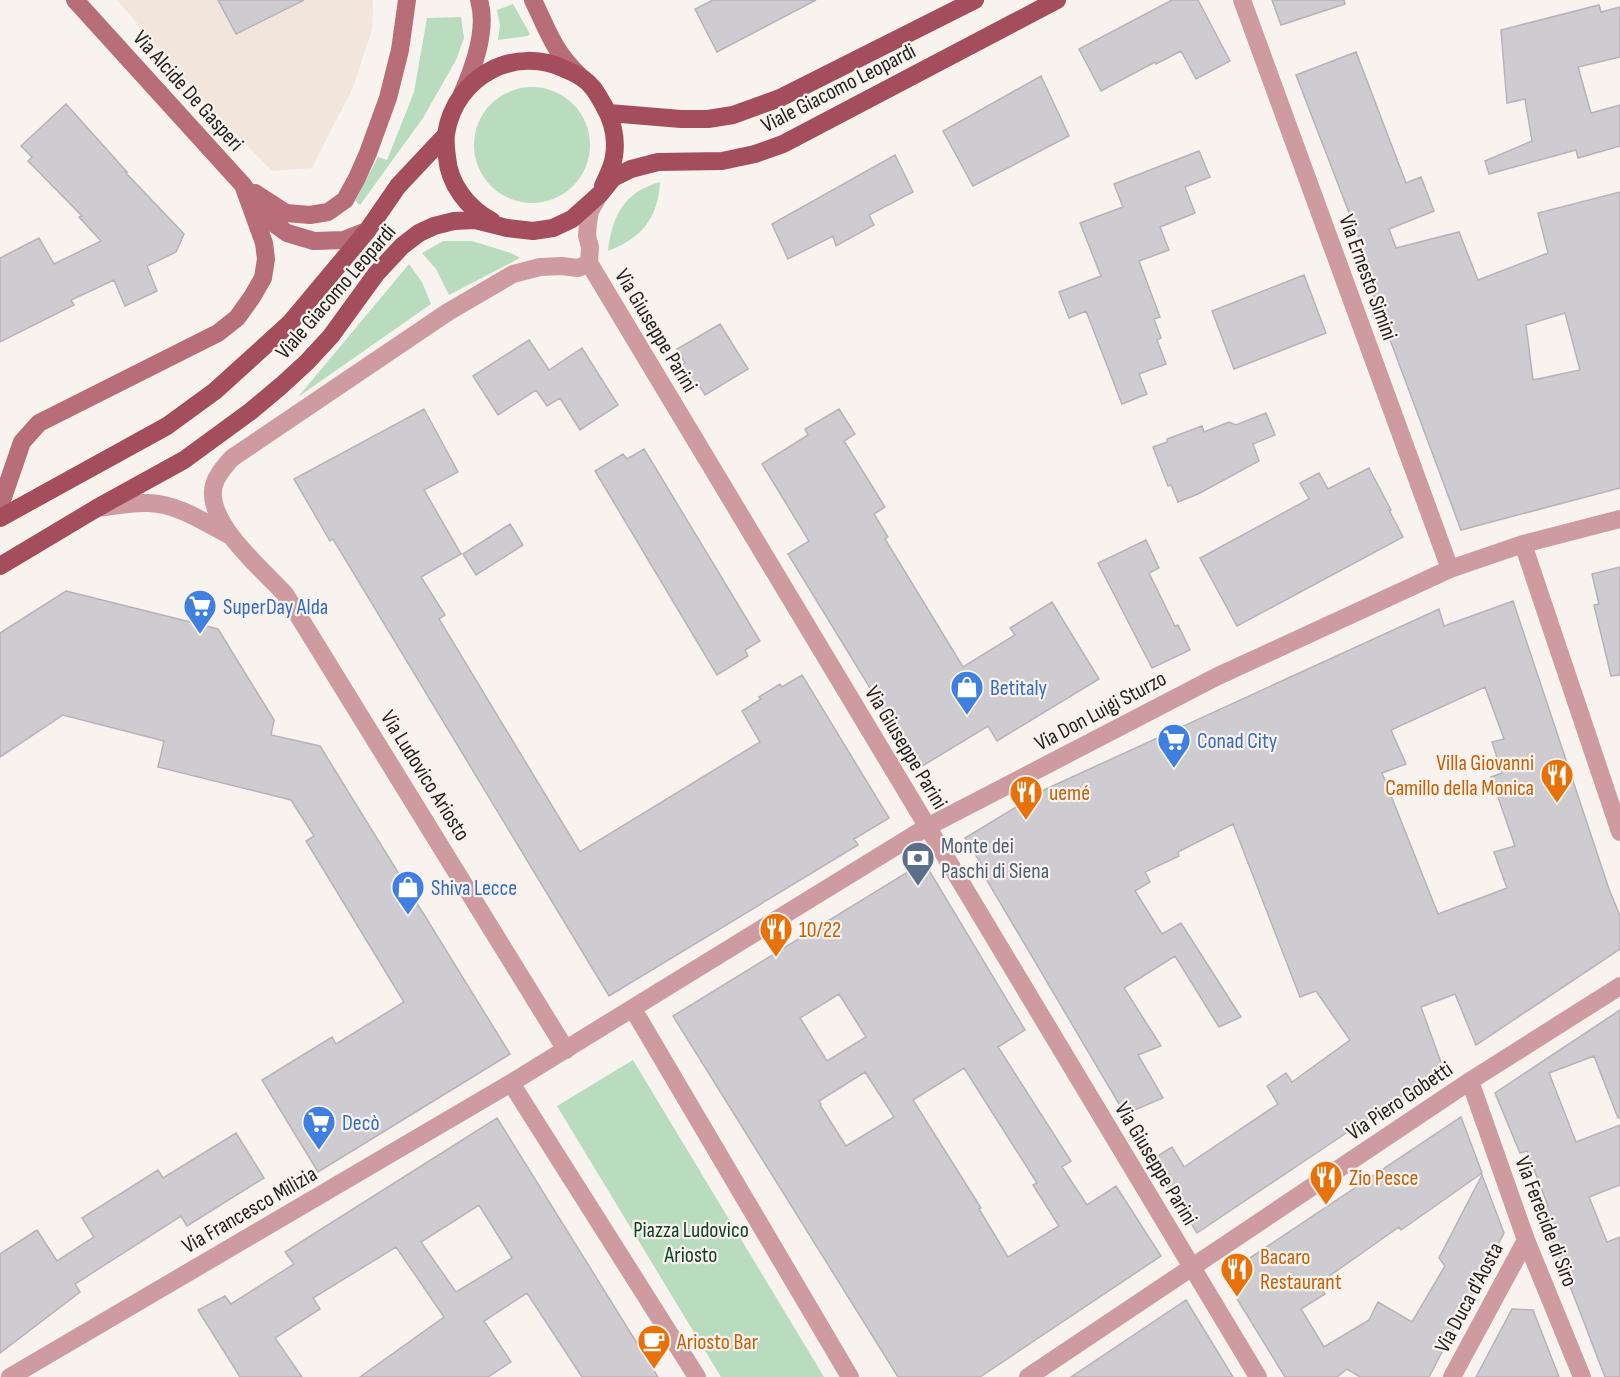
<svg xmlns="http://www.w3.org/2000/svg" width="1620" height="1377" viewBox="0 0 1620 1377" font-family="'Sofia Sans Condensed',sans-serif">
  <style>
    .built { fill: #f1e5dc }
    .green { fill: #b8dcbd }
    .building { fill: #cfccd1; stroke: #b6b3b8; stroke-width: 1.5; fill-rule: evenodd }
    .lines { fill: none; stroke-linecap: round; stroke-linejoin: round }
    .street { stroke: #ce9ba1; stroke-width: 18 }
    .secondary { stroke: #b76e79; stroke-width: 18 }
    .primary { stroke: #a44d5d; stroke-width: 18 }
    .labels { text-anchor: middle; stroke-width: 4.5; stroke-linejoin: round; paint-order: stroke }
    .street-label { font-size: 22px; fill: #252321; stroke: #f8f3ef }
    .shop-label { font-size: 22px; fill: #366cbe; stroke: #f8f3ef; text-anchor: start }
    .food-label { font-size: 22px; fill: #c56008; stroke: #f8f3ef; text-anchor: start }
    .service-label { font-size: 22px; fill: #4e5e75; stroke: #f8f3ef; text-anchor: start }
    .park-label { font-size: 22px; fill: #0d431d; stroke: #f8f3ef }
  </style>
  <rect width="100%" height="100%" fill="#f8f3ef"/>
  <path class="built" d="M117 0H373L372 29 354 85 312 168 272 171 203 100Z"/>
  <path class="green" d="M513 4 530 34 528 36 498 40 500 25 497 10Z
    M461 17 464 38 456 60 423 118 360 205 355 201 378 157 387 160 414 92 427 18Z
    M474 145a58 58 0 1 1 116 0a58 58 0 1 1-116 0Z
    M660 182C658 218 642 238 608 251 612 216 624 192 660 182Z
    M443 241H472L511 253 520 258 449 295 436 269 422 253Z
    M409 264 422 282 431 304 298 397Z
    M633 1060 824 1377H721L557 1106Z"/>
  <path class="building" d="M218 0H304L236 34Z
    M713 0H816L717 52 695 9Z
    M1172 0H1198L1230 61 1196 79 1181 51 1156 64 1155 62 1101 91 1079 49Z
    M1272 0H1344L1345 4 1281 25Z
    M1599 5 1601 12 1620 7V57L1578 67 1591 113 1620 105V146L1578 158 1576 150 1489 174 1485 161 1532 141 1525 99 1507 103 1501 30Z
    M1356 52 1406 183 1421 177 1434 211 1389 229 1396 248 1459 232 1478 280 1548 253 1538 213 1620 192V488L1461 530 1354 243 1360 241 1296 75ZM1565 313 1580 370 1533 380 1526 325Z
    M1041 76 1069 136 973 186 943 131Z
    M66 104 127 172H125L184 234 176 252 147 266 157 291 125 306 114 280 71 300 74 305 0 342V258L39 238 54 264 101 241 79 217 82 216 28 161 32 157 21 146Z
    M1199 151 1210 177 1185 187 1195 213 1160 227 1169 250 1139 261 1160 317 1154 319 1161 338 1157 340 1166 364 1139 374 1147 394 1122 404 1086 311 1069 318 1059 292 1101 276 1080 223 1123 207 1114 184Z
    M895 155 913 192 869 215 874 225 836 246 833 236 788 259 772 224Z
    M1304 275 1326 333 1234 369 1212 311Z
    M720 324 748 369 705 395 699 385 695 388 681 365 685 363 677 349Z
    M529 340 549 370 582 348 618 405 580 430 560 398 547 406 536 390 498 415 473 376Z
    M424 409 458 472 424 490 461 554 421 577 445 615 439 619 580 852 760 742 742 711 761 699 759 697 780 684 782 687 802 675 889 818 854 839 858 845 609 996 333 539 330 541 294 479Z
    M839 409 855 434 844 441 885 507 874 514 888 537 885 539 963 667 1015 635 1010 628 1052 602 1099 679 997 741 988 726 919 768 788 554 809 541 762 464 808 435 805 429Z
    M1266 413 1275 435 1253 444 1259 461 1198 494 1178 502 1171 485 1168 486 1153 447 1167 442V439L1202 426 1204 432 1229 422 1236 425Z
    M644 449 760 641 745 650 748 656 717 675 595 471 623 454 627 459Z
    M1369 468 1391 510H1389L1403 537 1237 626 1200 558 1309 499 1300 483 1319 473 1328 489Z
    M510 524 523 545 476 575 463 554Z
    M1146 540 1159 568 1149 573 1175 626 1178 625 1190 650 1152 668 1098 563Z
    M1620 567V675L1611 676 1594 605 1599 604 1592 574Z
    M66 591 218 629 274 720 271 735 320 746 510 1054 318 1172 262 1080 332 1037 336 1044 404 1002 306 841 314 836 291 800 158 767 164 741 63 715 0 757V633Z
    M1513 601 1609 889 1620 916V949L1476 1045 1455 994 1421 1007 1443 1068 1197 1233 1151 1160 1172 1147 1184 1167 1278 1104 1267 1086 1286 1073 1292 1082 1350 1040 1316 991 1300 997 1233 824 1178 852 1179 856 1145 872 1150 882 1135 891 1162 934 1181 923 1241 1017 1219 1027 1175 956 1124 988 1161 1046 1138 1055 1163 1098 1125 1114 982 872 985 870 965 838 1046 789 1439 609 1444 626ZM1485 687 1504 739 1492 742 1502 773 1491 777 1515 846 1494 852 1507 888 1438 914 1382 773 1406 764 1391 730Z
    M924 862 1025 1030 998 1047 1071 1161 1062 1167 1087 1205 1116 1186 1161 1256 980 1377H898L673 1016ZM839 994 866 1037 827 1061 800 1018ZM964 1068 1037 1183 1033 1185 1059 1226 1008 1257 979 1209 981 1208 913 1100ZM865 1072 894 1117 846 1146 820 1105 821 1104 819 1101Z
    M1620 1010V1118H1618L1594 1056 1549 1073 1576 1142 1620 1125V1185L1589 1197 1607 1242 1620 1237V1377H1605L1540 1208 1548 1206 1527 1151 1520 1153 1495 1093Z
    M1461 1117 1482 1173 1401 1230 1399 1227 1318 1284 1325 1294 1301 1309 1324 1347 1369 1320 1378 1302 1412 1322 1445 1266 1439 1258 1482 1175 1504 1233 1429 1377H1360L1347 1369 1337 1377H1285L1223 1276Z
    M497 1118 658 1377H582L527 1293 484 1321 511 1362 488 1377H360L444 1317 396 1247 313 1298 320 1309 275 1338 302 1377H240L198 1310 225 1296 231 1304 294 1264 285 1252ZM479 1205 512 1258 456 1292 421 1242Z
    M236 1133 264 1178 187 1226 181 1216 75 1284 80 1292 0 1353V1254L37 1230 57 1261 94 1237 82 1218 158 1170 163 1178Z
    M1186 1300 1233 1377H1071Z
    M1512 1309 1533 1310 1559 1377H1476Z"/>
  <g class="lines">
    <path class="street" d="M1242 0 1450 569
      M589 263 1258 1377
      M97 508C114 506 132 502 149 503 178 504 204 522 229 535
      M1523 544 1620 832
      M633 1009 850 1377
      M566 1050 285 594C262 569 204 521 214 485 217 474 225 466 232 458L448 312 513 274 540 267 562 266 578 268 589 263 590 247 587 236 588 223 590 211 599 195
      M1470 1081 1526 1240 1582 1377
      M511 1083 697 1377
      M10 1377 511 1083 927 827 1216 677 1450 569 1523 544 1620 519
      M1028 1377 1470 1081 1620 986
      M1452 1377 1526 1240"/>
    <path class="secondary" d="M75 0 243 185 269 220 287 233 314 241 344 240 367 231
      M533 0C547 29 554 52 579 75
      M462 94C474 67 488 29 479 0
      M255 193 286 213 310 215 328 212 345 200 357 178 368 153 388 98 400 50 407 0
      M0 506 22 442 39 423 218 333 237 318 252 297 263 278 266 259 264 243 243 185"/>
    <path class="primary" d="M609 113 681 119H708L733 115 780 98 975 0
      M492 221C468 209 449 184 447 157 446 149 445 141 446 134 455 76 515 44 567 70 577 74 586 79 593 88 597 93 600 99 603 104 612 119 617 138 614 156 613 166 607 177 603 186
      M0 518 167 426 215 391 290 323 367 231 398 186 445 136
      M0 566 97 508 184 460 251 411 282 385 307 362 331 336 376 274 402 246 419 233 434 226 454 221 475 220 507 228 533 231 553 228 572 219 600 194 613 178 631 169 658 162 722 161 755 154 783 144 1057 0"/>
  </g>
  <defs>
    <g id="supermarket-pin" transform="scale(1.725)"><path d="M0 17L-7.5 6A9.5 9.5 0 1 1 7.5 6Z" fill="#3f7fe0" stroke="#f8f3ef"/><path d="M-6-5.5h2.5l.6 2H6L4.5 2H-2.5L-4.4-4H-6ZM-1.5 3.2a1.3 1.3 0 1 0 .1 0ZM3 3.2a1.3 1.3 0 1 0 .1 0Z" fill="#fff"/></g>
    <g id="shop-pin" transform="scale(1.725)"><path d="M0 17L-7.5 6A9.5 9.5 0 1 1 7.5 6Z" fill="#3f7fe0" stroke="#f8f3ef"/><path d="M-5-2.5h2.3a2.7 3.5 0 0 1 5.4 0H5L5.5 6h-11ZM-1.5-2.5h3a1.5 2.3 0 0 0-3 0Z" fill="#fff"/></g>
    <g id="restaurant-pin" transform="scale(1.725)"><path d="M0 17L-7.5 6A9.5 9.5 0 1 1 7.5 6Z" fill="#e8710a" stroke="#f8f3ef"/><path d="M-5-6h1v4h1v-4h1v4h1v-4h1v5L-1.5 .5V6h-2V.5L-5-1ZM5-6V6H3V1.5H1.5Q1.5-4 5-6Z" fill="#fff"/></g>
    <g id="bank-pin" transform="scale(1.725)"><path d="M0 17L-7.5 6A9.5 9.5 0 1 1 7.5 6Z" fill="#5c6f8a" stroke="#f8f3ef"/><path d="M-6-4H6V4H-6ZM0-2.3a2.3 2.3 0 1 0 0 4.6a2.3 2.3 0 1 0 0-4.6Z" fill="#fff"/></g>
    <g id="cafe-pin" transform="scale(1.725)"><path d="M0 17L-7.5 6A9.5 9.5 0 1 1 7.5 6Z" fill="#e8710a" stroke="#f8f3ef"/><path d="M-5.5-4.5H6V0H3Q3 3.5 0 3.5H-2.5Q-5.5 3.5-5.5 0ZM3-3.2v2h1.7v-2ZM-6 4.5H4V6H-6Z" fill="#fff"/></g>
  </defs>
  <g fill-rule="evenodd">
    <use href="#supermarket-pin" x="200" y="606"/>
    <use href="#shop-pin" x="967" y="687"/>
    <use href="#supermarket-pin" x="1174" y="740"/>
    <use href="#restaurant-pin" x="1557" y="775"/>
    <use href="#restaurant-pin" x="1026" y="792"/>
    <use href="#bank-pin" x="918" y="858"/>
    <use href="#shop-pin" x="408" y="887"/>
    <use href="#restaurant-pin" x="776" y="929"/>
    <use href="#supermarket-pin" x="319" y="1122"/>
    <use href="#restaurant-pin" x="1326" y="1177"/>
    <use href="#restaurant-pin" x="1237" y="1269"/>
    <use href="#cafe-pin" x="654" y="1341"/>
  </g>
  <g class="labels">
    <g class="street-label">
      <text transform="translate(838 87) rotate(-27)" y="8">Viale Giacomo Leopardi</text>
      <text transform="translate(189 90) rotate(48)" y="8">Via Alcide De Gasperi</text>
      <text transform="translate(1369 277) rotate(70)" y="8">Via Ernesto Simini</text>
      <text transform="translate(335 291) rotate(-49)" y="8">Viale Giacomo Leopardi</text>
      <text transform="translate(657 330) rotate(59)" y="8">Via Giuseppe Parini</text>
      <text transform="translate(1100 710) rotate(-28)" y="8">Via Don Luigi Sturzo</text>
      <text transform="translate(907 747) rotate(59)" y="8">Via Giuseppe Parini</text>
      <text transform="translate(426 775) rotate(58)" y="8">Via Ludovico Ariosto</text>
      <text transform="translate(1399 1100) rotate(-34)" y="8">Via Piero Gobetti</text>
      <text transform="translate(1157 1163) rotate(59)" y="8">Via Giuseppe Parini</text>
      <text transform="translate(249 1209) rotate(-30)" y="8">Via Francesco Milizia</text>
      <text transform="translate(1547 1221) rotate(69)" y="8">Via Ferecide di Siro</text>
      <text transform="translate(1468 1297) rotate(-62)" y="8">Via Duca d'Aosta</text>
    </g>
    <g class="shop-label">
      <text x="223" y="614">SuperDay Alda</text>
      <text x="990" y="695">Betitaly</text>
      <text x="1197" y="748">Conad City</text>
      <text x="431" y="895">Shiva Lecce</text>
      <text x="342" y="1130">Decò</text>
    </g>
    <g class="food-label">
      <text x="1534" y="770" text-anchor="end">Villa Giovanni<tspan x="1534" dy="25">Camillo della Monica</tspan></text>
      <text x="1049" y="800">uemé</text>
      <text x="799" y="937">10/22</text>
      <text x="1349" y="1185">Zio Pesce</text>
      <text x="1260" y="1264">Bacaro<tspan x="1260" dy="25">Restaurant</tspan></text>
      <text x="677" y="1349">Ariosto Bar</text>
    </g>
    <g class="service-label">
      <text x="941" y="853">Monte dei<tspan x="941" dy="25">Paschi di Siena</tspan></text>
    </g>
    <g class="park-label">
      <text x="691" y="1237">Piazza Ludovico<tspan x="691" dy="25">Ariosto</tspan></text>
    </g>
  </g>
</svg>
